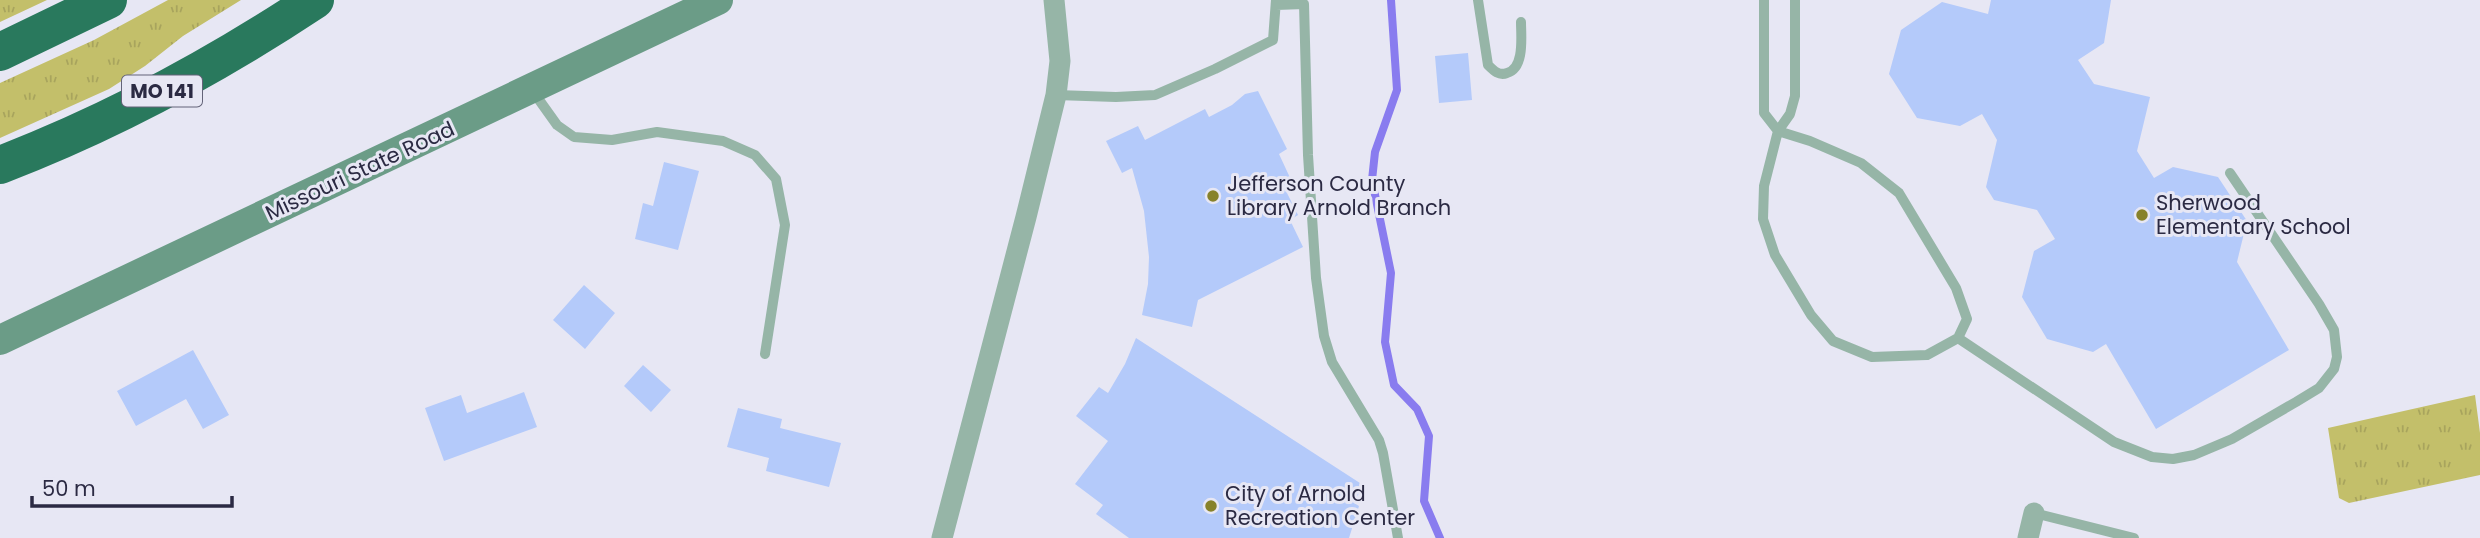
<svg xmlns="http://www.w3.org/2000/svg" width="2480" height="538" viewBox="0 0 2480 538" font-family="Poppins,sans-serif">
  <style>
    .grass { fill: url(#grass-tufts) }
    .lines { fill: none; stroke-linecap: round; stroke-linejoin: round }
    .stream { stroke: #897cef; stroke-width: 8 }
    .building { fill: #b4cafa }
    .lane { stroke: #96b5a7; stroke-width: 10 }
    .street { stroke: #96b5a7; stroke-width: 21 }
    .secondary { stroke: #6b9c87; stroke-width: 30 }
    .highway { stroke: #29795d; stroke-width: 38 }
    .poi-dot { fill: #87822a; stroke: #e7e7f4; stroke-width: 2.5 }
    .labels { text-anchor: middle; stroke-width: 6; stroke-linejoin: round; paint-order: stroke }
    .shield { fill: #e7e7f4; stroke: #636378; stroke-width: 2 }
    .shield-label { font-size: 19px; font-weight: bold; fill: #2b2a43 }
    .street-label { font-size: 21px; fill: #2b2a43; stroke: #e7e7f4 }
    .poi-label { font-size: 21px; fill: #2b2a43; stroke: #e7e7f4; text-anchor: start }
  </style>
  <defs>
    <pattern id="grass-tufts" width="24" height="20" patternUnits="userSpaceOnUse" patternTransform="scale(1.75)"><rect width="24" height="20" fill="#c3bf6a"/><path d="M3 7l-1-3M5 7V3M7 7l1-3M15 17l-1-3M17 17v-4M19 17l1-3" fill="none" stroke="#a8a45d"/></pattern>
  </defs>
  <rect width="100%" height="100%" fill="#e7e7f4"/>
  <path class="grass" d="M0 0H47L0 22Z
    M168 0H241L183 36 145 66 109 89 0 138V83L94 40Z
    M2475 395 2480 433V475L2349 503 2339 498 2328 428Z"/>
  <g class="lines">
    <path class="stream" d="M1391 0 1397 90 1375 152 1372 180 1391 273 1385 342 1394 385 1417 409 1429 436 1424 501 1440 538"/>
  </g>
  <path class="building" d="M1991 0H2111L2104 43 2078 60 2094 84 2150 97 2137 151 2154 178 2173 167 2218 177 2247 221 2237 262 2289 350 2156 429 2106 344 2093 352 2047 339 2022 297 2034 251 2055 239 2037 210 1994 200 1986 187 1997 140 1982 114 1960 126 1917 118 1889 74 1901 30 1942 2 1988 14Z
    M1468 53 1472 100 1439 103 1435 56Z
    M1258 91 1287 149 1279 154 1292 182 1284 187 1298 215 1290 220 1303 247 1198 300 1192 327 1142 315 1148 284 1149 257 1144 211 1132 168 1122 173 1106 141 1138 126 1145 140 1205 109 1209 117 1232 105 1245 94Z
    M664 162 699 171 678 250 635 239 643 203 653 206Z
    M584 285 615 313 585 349 553 320Z
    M1136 338 1363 485 1354 503 1359 506 1349 538H1129L1096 514 1103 505 1075 484 1108 441 1076 416 1099 387 1108 393 1125 364Z
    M193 350 229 415 203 429 186 399 136 426 117 391Z
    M643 365 671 390 651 412 624 386Z
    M524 392 537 427 444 461 425 408 461 395 467 413Z
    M738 408 782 419 780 428 841 443 829 487 766 471 769 458 727 447Z"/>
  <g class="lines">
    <path class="lane" d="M1478 0 1488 65C1494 71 1499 76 1507 73 1525 68 1521 36 1521 22
      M1764 0V113L1778 131 1810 141 1861 163 1899 193 1956 288 1967 319 1958 338 1927 355 1872 357 1833 341 1811 315 1775 255 1763 219 1764 186 1778 131 1790 114 1795 96V0
      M1276 5 1304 4 1308 155 1316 278 1324 336 1332 362 1379 440 1383 453 1398 538
      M532 90 557 125 574 137 612 140 657 132 723 141 755 155 776 179 785 225 765 354
      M1056 95 1116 97 1155 95 1215 69 1273 40 1276 0
      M1958 338 2114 442 2152 457 2173 459 2194 455 2232 439 2296 402 2319 388 2334 369 2337 357 2334 330 2319 304 2230 173
      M2034 513 2134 538"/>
    <path class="street" d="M942 538 1026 217 1056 95 1060 61 1054 0
      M2028 538 2034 513"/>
    <path class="secondary" d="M0 340 718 0"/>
    <path class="highway" d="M0 52 108 0
      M0 165C110 123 217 65 315 0"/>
  </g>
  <g class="poi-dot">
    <circle cx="1213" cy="196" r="7"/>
    <circle cx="2142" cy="215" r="7"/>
    <circle cx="1211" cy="506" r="7"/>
  </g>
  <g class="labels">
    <rect class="shield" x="122" y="75.5" width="80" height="31" rx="5"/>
    <g class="shield-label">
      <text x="162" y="98">MO 141</text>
    </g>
    <g class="street-label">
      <text transform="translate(360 171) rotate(-25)" y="7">Missouri State Road</text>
    </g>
    <g class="poi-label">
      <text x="1227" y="191">Jefferson County<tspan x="1227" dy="24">Library Arnold Branch</tspan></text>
      <text x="2156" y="210">Sherwood<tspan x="2156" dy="24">Elementary School</tspan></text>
      <text x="1225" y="501">City of Arnold<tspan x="1225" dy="24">Recreation Center</tspan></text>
    </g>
  </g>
  <path d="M32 496v10h200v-10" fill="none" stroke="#2b2a43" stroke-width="3.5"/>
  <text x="42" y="496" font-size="21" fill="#2b2a43" stroke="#e7e7f4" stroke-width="5" paint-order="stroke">50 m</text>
</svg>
